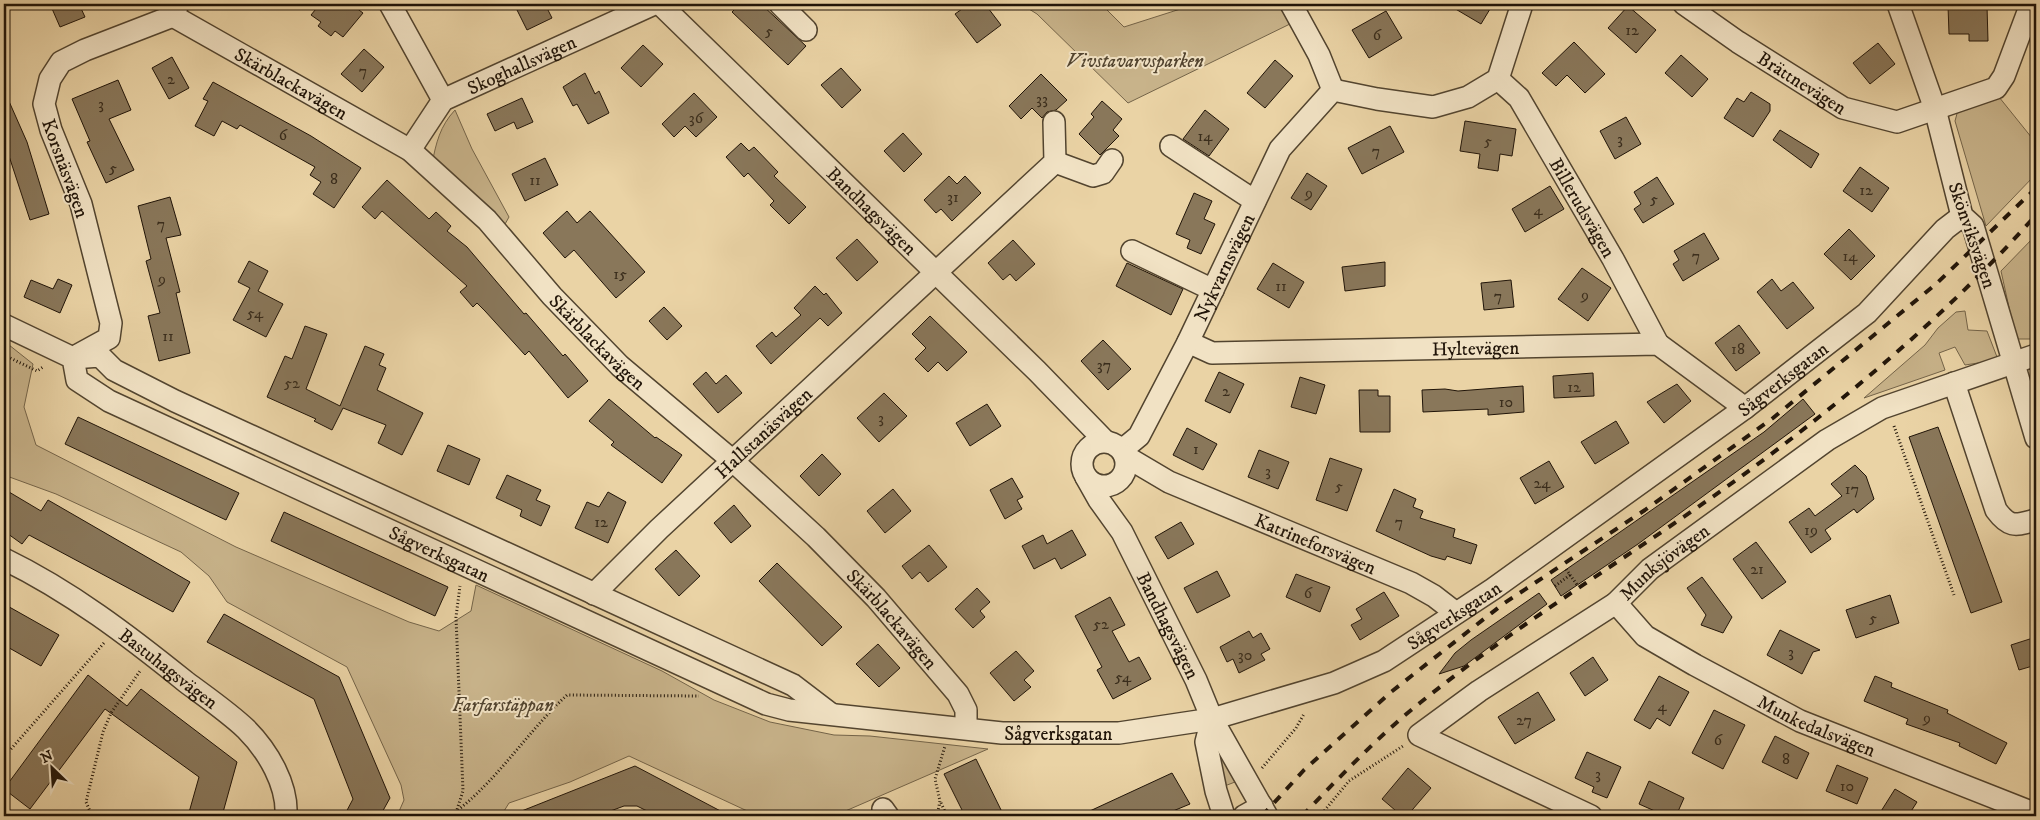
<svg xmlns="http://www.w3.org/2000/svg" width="2040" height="820" viewBox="0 0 2040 820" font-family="'IM FELL DW Pica',serif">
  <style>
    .green { fill: #c8b38a; stroke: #746449 }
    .building { fill: #89775a; stroke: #201408 }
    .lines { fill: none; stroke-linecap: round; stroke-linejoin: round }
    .minor-casing { stroke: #52442f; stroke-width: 24 }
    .path { stroke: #201408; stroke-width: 3; stroke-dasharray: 1 2.5; stroke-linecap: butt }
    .minor { stroke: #f1e2c4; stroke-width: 21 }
    .rail { stroke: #201408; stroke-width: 4; stroke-dasharray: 9 9; stroke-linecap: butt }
    .labels { text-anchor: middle; stroke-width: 4; stroke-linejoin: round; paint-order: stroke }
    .number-label { font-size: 16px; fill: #3a2d1c }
    .park-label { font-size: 19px; font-style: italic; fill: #52442f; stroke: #f1e2c4 }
    .street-label { font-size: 19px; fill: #201408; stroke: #f1e2c4 }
  </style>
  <rect width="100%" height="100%" fill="#ead3a5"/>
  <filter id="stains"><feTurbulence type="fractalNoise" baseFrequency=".004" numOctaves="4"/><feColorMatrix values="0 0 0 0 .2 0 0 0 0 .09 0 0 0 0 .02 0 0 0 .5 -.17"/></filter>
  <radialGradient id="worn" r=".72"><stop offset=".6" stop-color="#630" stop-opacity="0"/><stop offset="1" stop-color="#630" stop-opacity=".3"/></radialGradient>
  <path class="green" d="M1021 4H1101L1124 27 1196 4H1276L1292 23 1128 103 1037 14Z
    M1999 97 2036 143V174L1986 226 1955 121 1958 110Z
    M455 110 472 149 509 217 500 233 432 164C436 143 440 126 455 110Z
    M2036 235V339H2016L2001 271Z
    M1965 311 1968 330 1987 331 1997 357 1991 361 1965 365 1955 347 1939 353 1945 370 1864 398 1925 345 1938 328 1956 312Z
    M4 341 33 364 24 407 36 445 236 547 409 622 439 631 471 611 476 585 662 671 714 700 770 722 834 735 870 736 988 749 834 816H758L629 756 570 782 509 803 501 816H397L404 800 401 785 347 667 227 602 209 576 181 552 56 494 4 475Z
    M1214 738 1235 782 1222 787Z"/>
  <path class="building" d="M50 4H79L85 17 60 27Z
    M320 4H351L363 13 343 37 335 31 331 36 318 26 321 22 311 15Z
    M514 4H545L552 18 527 30Z
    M740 4H761L806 46 788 65 732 12Z
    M969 4H985L1001 25 977 43 955 14Z
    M1447 4H1493L1481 24Z
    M1628 6 1656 30 1636 53 1608 28Z
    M1948 6H1987L1988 41H1969V34H1949Z
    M1386 11 1402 38 1369 58 1352 30Z
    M1574 42 1605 74 1585 93 1567 75 1556 86 1542 73Z
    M1878 43 1895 64 1870 84 1853 63Z
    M643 45 663 64 641 87 621 68Z
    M364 49 384 67 362 92 341 74Z
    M1681 55 1708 79 1692 97 1665 73Z
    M172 57 189 88 169 99 152 68Z
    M1275 60 1293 76 1265 108 1247 93Z
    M841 68 861 90 842 108 821 85Z
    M585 73 595 94 599 91 609 113 588 124 577 104 573 106 563 87Z
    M1041 74 1067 100 1056 110 1047 112 1042 118 1032 108 1021 119 1009 106Z
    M118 80 131 110 109 119 134 170 106 183 87 142 90 141 72 99Z
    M213 82 311 136 361 168 334 208 313 194 321 182 310 175 315 167 240 125 237 129 222 121 214 136 195 126 208 101 203 99Z
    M4 90 27 142 49 214 30 220 9 156 4 158Z
    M1751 92 1770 104V111L1753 137 1724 118 1737 98 1744 102Z
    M694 93 717 117 696 137 685 126 674 137 662 124Z
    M522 98 533 122 517 129 514 122 495 131 487 114Z
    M1102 101 1122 119 1113 130 1119 136 1100 155 1079 134 1094 117 1091 114Z
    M1205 110 1229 129 1209 156 1183 139Z
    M1626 117 1641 144 1615 159 1600 131Z
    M1465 121 1516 129 1512 156 1500 154 1498 171 1478 168 1480 154 1460 151Z
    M1390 126 1404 152 1362 174 1348 148Z
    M1780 130 1819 154 1811 168 1773 140Z
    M903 133 922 154 904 172 884 151Z
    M741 143 749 151 754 147 778 172 774 176 806 207 789 224 770 205 774 201 748 173 744 177 726 157Z
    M545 158 558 185 525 201 512 174Z
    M1860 167 1889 188 1872 212 1843 191Z
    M1307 173 1327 186 1311 210 1291 198Z
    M949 176 957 184 965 176 981 193 952 221 941 209 936 213 924 200Z
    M1657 177 1674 204 1643 223 1634 209 1641 204 1634 192Z
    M387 180 429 219 436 212 451 226 447 231 467 247 524 314 526 313 563 356 565 354 588 381 568 398 529 351 525 355 485 311 477 303 473 307 460 292 467 286 382 211 375 219 362 207Z
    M1550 186 1564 209 1525 232 1512 209Z
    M1194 193 1212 201 1204 219 1215 224 1201 254 1187 248 1190 240 1176 234Z
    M170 197 181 235 166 238 180 292 176 293 190 353 159 361 148 316 160 313 146 261 151 259 138 206Z
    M567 211 577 223 590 211 645 272 616 298 574 250 565 258 543 233Z
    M1849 229 1875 256 1851 280 1824 254Z
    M1704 233 1719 259 1683 281 1673 264 1679 260 1674 251Z
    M857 239 878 262 857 281 836 258Z
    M1013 240 1035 264 1016 281 1010 274 1003 280 988 263Z
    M249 261 268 271 258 291 283 304 266 337 233 320 250 288 238 282Z
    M1385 262V286L1345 291 1342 267Z
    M1127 263 1183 289 1171 315 1116 286Z
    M1273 263 1304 282 1289 308 1257 289Z
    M1582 268 1611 288 1588 321 1558 299Z
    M58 279 72 285 60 313 24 297 31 280 53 289Z
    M1772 279 1781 291 1793 282 1814 308 1787 329 1757 292Z
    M1511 280 1514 307 1484 310 1481 283Z
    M815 286 824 295 826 293 842 313 828 326 820 318 771 364 756 346 772 332 776 337 801 315 794 308Z
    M664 307 682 326 667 340 649 321Z
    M930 316 967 352 947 371 938 362 928 372 915 359 926 348 912 334Z
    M1739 325 1760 353 1736 371 1715 343Z
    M305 326 327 334 306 389 340 406 365 346 384 354 379 365 386 368 377 390 423 413 402 455 378 443 386 425 343 408 332 430 314 421 316 419 267 397 285 356 292 359Z
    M1103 340 1131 369 1108 390 1081 361Z
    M706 372 716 384 726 375 742 393 718 413 693 384Z
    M1219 372 1244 384 1230 413 1205 401Z
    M1593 373 1594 396 1554 398 1553 376Z
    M1300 377 1325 385 1316 414 1291 407Z
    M1677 384 1691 401 1664 423 1647 402Z
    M1523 386 1524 412 1488 415V409L1423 412 1422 390 1445 389 1458 391Z
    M1359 390H1378V396H1390V432H1360Z
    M884 393 907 416 879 442 857 418Z
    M609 399 655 438 656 437 682 455 662 483 611 445 614 442 589 421Z
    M1803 399 1815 414 1638 544 1561 596 1551 580 1764 432Z
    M987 404 1001 426 970 446 956 423Z
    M78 417 239 493 226 520 65 444Z
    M1616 421 1629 443 1595 464 1581 442Z
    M1938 427 2002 602 1971 613 1909 437Z
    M1187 428 1217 444 1203 470 1173 455Z
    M448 445 480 459 469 485 437 471Z
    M1259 450 1289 462 1278 489 1248 477Z
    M822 454 841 474 819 496 800 476Z
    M1330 458 1362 469 1347 511 1316 500Z
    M1549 461 1564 487 1535 504 1520 478Z
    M1855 465 1866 476 1874 499 1857 513 1854 509 1825 530 1831 539 1811 553 1789 522 1809 508 1815 516 1842 496 1831 484Z
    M507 475 541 490 536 500 550 506 541 526 520 516 522 510 496 498Z
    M1012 478 1023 497 1017 500 1022 509 1005 519 990 490Z
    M4 489 41 511 48 500 190 582 173 612 29 535 22 544 4 531Z
    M893 489 911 511 885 533 867 511Z
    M1394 489 1416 499 1413 507 1423 511 1420 518 1455 529 1453 537 1477 545 1471 564 1447 556 1445 560 1431 556 1376 531Z
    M608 492 626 502 608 543 575 528 587 502 599 507Z
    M734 505 751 526 731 543 714 523Z
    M284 512 448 587 435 616 271 541Z
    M1181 522 1194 544 1168 559 1155 537Z
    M1072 530 1086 555 1061 569 1055 558 1034 569 1022 546 1043 535 1047 544Z
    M1756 542 1786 582 1762 599 1733 559Z
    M929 545 947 567 928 582 920 572 912 579 902 566Z
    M676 550 700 576 679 596 655 569Z
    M777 563 842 627 822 646 759 581Z
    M1217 571 1230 596 1197 613 1184 588Z
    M1296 574 1330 587 1320 612 1286 597Z
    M1702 577 1732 617 1723 633 1701 625 1706 615 1687 588Z
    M977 588 990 602 980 611 985 617 973 628 955 609Z
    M1384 592 1399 616 1360 640 1351 625 1362 619 1356 609Z
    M1539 593 1547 604 1464 666 1439 674 1455 653 1471 640Z
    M1890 595 1899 623 1856 638 1846 610Z
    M1110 597 1125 625 1112 631 1129 662 1139 657 1151 679 1113 699 1097 670 1102 667 1075 616Z
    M4 604 59 635 41 666 4 645Z
    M224 614 339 677 390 798 380 816H344L353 799 314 699 207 642Z
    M1780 630 1820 650 1813 652 1802 674 1767 655Z
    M1249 631 1253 638 1261 633 1270 649 1261 654 1265 660 1239 673 1233 659 1227 662 1220 647Z
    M2036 637V665L2019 670 2011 645Z
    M878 644 900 668 879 687 856 664Z
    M1016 651 1034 671 1024 680 1031 687 1014 701 990 673Z
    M1593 657 1608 680 1585 696 1570 673Z
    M88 675 127 706 141 689 237 762 222 816H188L199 777 105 709 30 809 4 789Z
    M1659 676 1689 692 1670 726 1657 718 1650 729 1634 720Z
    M1875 676 1892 683 1891 687 1948 710 1947 713 2007 743 1996 764 1959 746 1960 743 1906 724 1908 719 1864 701Z
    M1538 692 1555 720 1515 744 1498 717Z
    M1714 710 1745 725 1723 769 1692 753Z
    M1775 736 1809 753 1797 779 1762 762Z
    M1587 752 1621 767 1607 798 1592 792 1594 787 1575 778Z
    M976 759 1004 816H965L944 774Z
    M1837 765 1868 778 1857 804 1826 791Z
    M635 766 730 816H657L637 806H624L597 816H509Z
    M1408 768 1431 788 1407 816H1402L1382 799Z
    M1172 773 1190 804 1161 816H1079Z
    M1649 781 1684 798 1676 816H1666L1639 804Z
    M1895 789 1917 802 1908 816H1878Z"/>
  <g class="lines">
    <g class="minor-casing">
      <g id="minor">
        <path d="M390 4 443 100"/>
        <path id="s1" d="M660 4 1037 371 1105 441"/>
        <path d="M780 4 806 30"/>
        <path d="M1291 4 1319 55 1333 90"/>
        <path id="s2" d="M1684 4 1738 42 1843 108 1897 122 1996 88 2004 76 2031 4"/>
        <path d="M1898 4 1935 109 1962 216 1973 226 2036 438"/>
        <path id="s3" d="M173 16 410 150 487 220 552 296 620 366 733 461 816 537 876 598 958 694 966 710V728"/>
        <path id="s4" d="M1498 79 1519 98 1613 259 1658 344"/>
        <path d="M1171 146 1255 201"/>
        <path id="s5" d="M410 150 443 100 654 4"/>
        <path d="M1055 162 1093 176 1103 173 1112 160"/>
        <path d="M1132 251 1213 290"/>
        <path id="s6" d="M4 325 73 358 77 380 109 401 766 704 789 710 1002 733H1119L1212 719 1334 683 1384 661 1493 589 1745 408 1867 313 1945 229 1962 216"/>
        <path id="s7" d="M1188 342 1212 353 1658 344 1745 408"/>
        <path d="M78 355 109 338 111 323 81 204 51 130 44 104 50 79 61 62 85 50 173 16 178 4"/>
        <path d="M73 358 100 356 114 370 175 401 793 685 831 714"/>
        <path d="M1954 383 1996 510C2010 529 2016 525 2036 520"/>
        <circle cx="1104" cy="464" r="22"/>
        <path id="s8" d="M1122 450 1139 436 1188 342 1280 149 1333 90 1377 99 1433 107 1468 97 1498 79 1522 4"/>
        <path id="s9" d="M1125 456 1169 482 1411 583 1434 596 1456 613"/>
        <path id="s10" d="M1086 477 1099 500 1122 532 1196 680 1212 719 1267 816"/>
        <path id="s11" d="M4 559C70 591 129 636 186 682 206 697 228 712 246 729 268 751 288 785 286 816"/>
        <path id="s12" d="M594 594 659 529 1055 162 1054 122"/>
        <path id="s13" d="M1616 603 1645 636 1695 665 1800 721 2036 814"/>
        <path d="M1212 719 1206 742 1216 791 1224 816"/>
        <path d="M883 809 888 816"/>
        <path d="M1244 816 1262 806"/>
        <path id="s14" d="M1591 816 1419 735 1479 691 1616 603 1650 569 1827 440 1882 408 2036 355"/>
      </g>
    </g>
    <path class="path" d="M4 355 37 371 43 367
      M1894 426 1954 595
      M1570 575 1578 586
      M1555 586 1570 575 1566 569
      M4 757 104 643
      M1262 768 1296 728 1304 714
      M941 803 947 816
      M458 810C500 777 528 731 567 695L699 696
      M92 816 86 802 103 732 111 713 140 671
      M455 816 463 791 456 617 460 586
      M937 816 940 801 935 779 945 746
      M1320 816 1349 781 1403 746"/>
    <use href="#minor" class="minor"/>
    <path class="rail" d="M1262 816 1304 770 1391 692 1503 604 1645 510 1773 418 1936 284 2036 188
      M1302 816C1335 782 1368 747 1404 716 1519 620 1651 545 1770 455 1865 383 1957 304 2036 215"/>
  </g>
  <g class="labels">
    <g class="number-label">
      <text x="1632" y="35">12</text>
      <text x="769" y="36">5</text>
      <text x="1377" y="40">6</text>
      <text x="363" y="76">7</text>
      <text x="171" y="84">2</text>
      <text x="1042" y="104">33</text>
      <text x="101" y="109">3</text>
      <text x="696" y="123">36</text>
      <text x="283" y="140">6</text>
      <text x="1205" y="141">14</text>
      <text x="1620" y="144">3</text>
      <text x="1488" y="146">5</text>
      <text x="1376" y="156">7</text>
      <text x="113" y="173">5</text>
      <text x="334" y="184">8</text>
      <text x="535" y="185">11</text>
      <text x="1866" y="195">12</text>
      <text x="1309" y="198">9</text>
      <text x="953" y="202">31</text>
      <text x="1654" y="204">5</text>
      <text x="1538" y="215">4</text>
      <text x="161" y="229">7</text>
      <text x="1696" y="261">7</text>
      <text x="1850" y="261">14</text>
      <text x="620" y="279">15</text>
      <text x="162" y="284">9</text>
      <text x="1281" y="291">11</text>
      <text x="1585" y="300">9</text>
      <text x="1498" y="301">7</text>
      <text x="255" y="318">54</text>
      <text x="168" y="341">11</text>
      <text x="1738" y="354">18</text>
      <text x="1104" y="370">37</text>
      <text x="292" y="388">52</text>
      <text x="1574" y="392">12</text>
      <text x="1226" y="396">2</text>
      <text x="1506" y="407">10</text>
      <text x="881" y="423">3</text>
      <text x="1196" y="454">1</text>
      <text x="1268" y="476">3</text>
      <text x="1542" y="488">24</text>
      <text x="1339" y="491">5</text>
      <text x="1852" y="494">17</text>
      <text x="601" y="527">12</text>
      <text x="1399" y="527">7</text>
      <text x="1811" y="535">19</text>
      <text x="1757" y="574">21</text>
      <text x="1308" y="598">6</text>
      <text x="1873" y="623">5</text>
      <text x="1101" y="629">52</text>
      <text x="1791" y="657">3</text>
      <text x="1245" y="660">30</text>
      <text x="1123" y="682">54</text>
      <text x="1662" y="711">4</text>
      <text x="1927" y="723">9</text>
      <text x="1524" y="725">27</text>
      <text x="1718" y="745">6</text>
      <text x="1786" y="764">8</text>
      <text x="1598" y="779">3</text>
      <text x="1847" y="791">10</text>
    </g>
    <g class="park-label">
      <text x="1135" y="67">Vivstavarvsparken</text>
      <text x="503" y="711">Farfarstäppan</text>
    </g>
    <g class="street-label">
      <text dy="7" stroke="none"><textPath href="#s5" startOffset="146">Skoghallsvägen</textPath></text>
      <text dy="7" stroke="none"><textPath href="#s2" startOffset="142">Brättnevägen</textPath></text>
      <text dy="7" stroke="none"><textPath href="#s3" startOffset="136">Skärblackavägen</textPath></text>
      <text transform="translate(66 168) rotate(70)" y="7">Korsnäsvägen</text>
      <text dy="7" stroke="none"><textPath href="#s4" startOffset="155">Billerudsvägen</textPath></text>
      <text dy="7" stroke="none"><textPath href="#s1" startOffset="296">Bandhagsvägen</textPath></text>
      <text transform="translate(1973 235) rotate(71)" y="7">Skönviksvägen</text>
      <text dy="7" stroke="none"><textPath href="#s8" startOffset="211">Nykvarnsvägen</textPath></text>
      <text dy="7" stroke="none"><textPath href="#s3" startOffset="541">Skärblackavägen</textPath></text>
      <text dy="7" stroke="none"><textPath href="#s7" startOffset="290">Hyltevägen</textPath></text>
      <text dy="7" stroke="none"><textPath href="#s6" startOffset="1980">Sågverksgatan</textPath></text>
      <text dy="7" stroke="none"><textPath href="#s12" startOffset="234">Hallstanäsvägen</textPath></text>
      <text dy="7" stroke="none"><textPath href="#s9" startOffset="210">Katrineforsvägen</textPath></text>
      <text dy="7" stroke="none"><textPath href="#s6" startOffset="501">Sågverksgatan</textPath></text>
      <text dy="7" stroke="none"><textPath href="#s14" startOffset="491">Munksjövägen</textPath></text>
      <text dy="7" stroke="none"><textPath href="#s6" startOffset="1575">Sågverksgatan</textPath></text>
      <text dy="7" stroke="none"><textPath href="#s3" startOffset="946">Skärblackavägen</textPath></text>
      <text dy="7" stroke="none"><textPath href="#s10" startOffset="170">Bandhagsvägen</textPath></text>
      <text dy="7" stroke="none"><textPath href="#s11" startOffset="198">Bastuhagsvägen</textPath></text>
      <text dy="7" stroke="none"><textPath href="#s13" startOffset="238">Munkedalsvägen</textPath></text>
      <text dy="7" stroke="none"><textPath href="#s6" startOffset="1155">Sågverksgatan</textPath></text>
    </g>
  </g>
  <rect width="2040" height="820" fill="none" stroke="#ead3a5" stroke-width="20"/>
  <rect x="5" y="5" width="2030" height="810" fill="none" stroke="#201408" stroke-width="2.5"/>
  <rect x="10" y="10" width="2020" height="800" fill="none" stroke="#201408"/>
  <g transform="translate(52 768) rotate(335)" stroke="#f1e2c4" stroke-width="4" paint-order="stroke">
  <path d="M0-4L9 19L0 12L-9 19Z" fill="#201408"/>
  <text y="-8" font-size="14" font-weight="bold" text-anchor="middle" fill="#201408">N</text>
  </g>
  <rect width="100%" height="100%" filter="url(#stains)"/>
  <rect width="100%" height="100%" fill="url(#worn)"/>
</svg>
